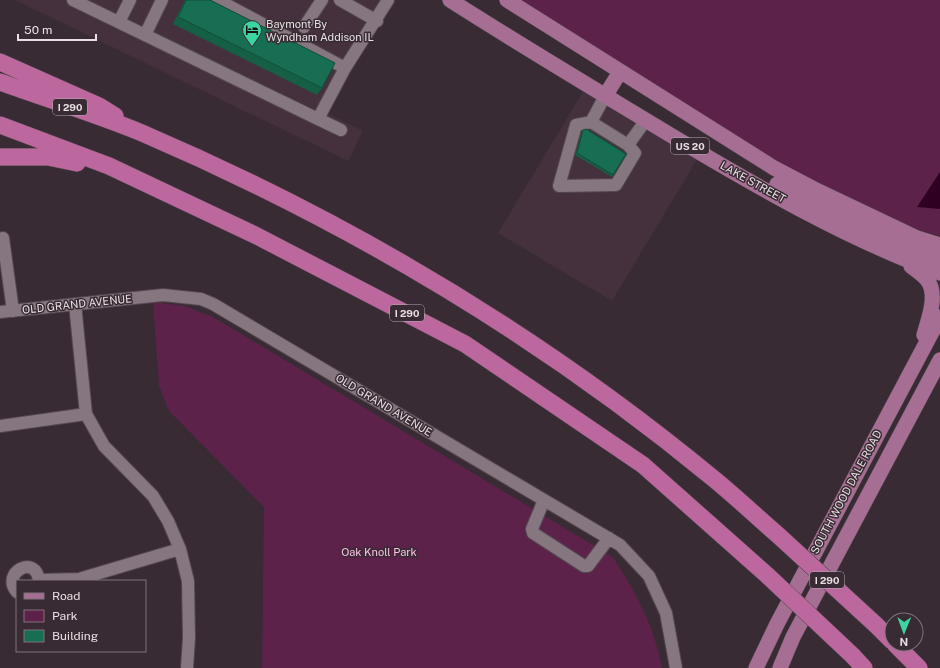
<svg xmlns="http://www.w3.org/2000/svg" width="940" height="668" viewBox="0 0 940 668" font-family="'Public Sans',sans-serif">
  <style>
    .built { fill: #44313d }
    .green { fill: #5c224a }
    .water { fill: #300022 }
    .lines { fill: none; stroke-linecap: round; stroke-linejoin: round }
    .minor-casing { stroke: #544850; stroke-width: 14 }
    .major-casing { stroke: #544850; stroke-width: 16 }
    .highway-casing { stroke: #544850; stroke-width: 18 }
    .minor { stroke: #85767f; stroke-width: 12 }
    .major { stroke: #a66e92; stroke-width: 15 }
    .highway { stroke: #bc689e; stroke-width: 17 }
    .highway-bridge-casing { stroke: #544850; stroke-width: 18; stroke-linecap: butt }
    .highway-bridge { stroke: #bc689e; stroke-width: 17 }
    .wall { fill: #155f47 }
    .building { fill: #186e52; stroke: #114d39 }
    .labels { text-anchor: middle; stroke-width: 3; stroke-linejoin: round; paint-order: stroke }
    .shield { fill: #382b33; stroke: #b4aab0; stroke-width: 1 }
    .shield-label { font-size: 10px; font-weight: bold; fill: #e9e0e5 }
    .poi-label { font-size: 11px; fill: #e9e0e5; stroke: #382b33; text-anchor: start }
    .street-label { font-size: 11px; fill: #e9e0e5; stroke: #382b33 }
    .park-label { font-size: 11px; fill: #fec0e6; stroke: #382b33 }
  </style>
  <rect width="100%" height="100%" fill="#382b33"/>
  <path class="built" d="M15 0H394L348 70 327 113 363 131 348 161Z
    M584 90 698 158 612 301 498 233Z"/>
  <path class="green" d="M515 0H940V236C862 215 787 167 719 125 651 84 583 42 515 0Z
    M153 302 185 306 213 317 613 557C635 591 655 627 662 668H262L264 507 169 411 159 386Z"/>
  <path class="water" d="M940 172V209L917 207Z"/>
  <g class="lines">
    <g class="minor-casing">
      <path id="minor" d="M73 0 318 119 345 68 388 0
        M218 0 345 68
        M340 0 377 21
        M119 22 130 0
        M304 27 322 0
        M145 35 162 0
        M318 119 341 130
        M591 122 628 145 635 153 616 185 559 186 576 125Z
        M591 122 605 96
        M628 145 646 120
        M3 238 13 311
        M75 304 86 414 104 446 153 496 168 521 180 549 188 581 189 638 187 668
        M0 312 163 295 201 299 213 304 620 545 649 576 666 613 676 668
        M0 426 86 414
        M544 500 532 529 533 533 584 566H588L609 538
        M39 580 79 579 180 549
        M17 592C0 573 36 553 39 581"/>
    </g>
    <g class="major-casing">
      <path id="major" d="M450 0C525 48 601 93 677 139 761 189 848 239 940 273
        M507 0 774 168 814 189 917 238 940 245
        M605 96 620 72
        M777 184 872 231 940 259
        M911 266C917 271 924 275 928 281 938 296 928 320 924 335
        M756 668 777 624 940 317
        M780 668 793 637 940 360"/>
    </g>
    <g class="highway-casing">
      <path id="highway" d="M0 62 99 106 115 116
        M0 82C47 99 96 114 142 133 347 221 541 336 714 479 736 497 757 517 779 536
        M0 125 109 166 255 235 465 344 643 465 768 576
        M0 157H48L77 163
        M876 625 892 641
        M895 644 919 668
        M853 656 864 668"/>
    </g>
    <use href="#minor" class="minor"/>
    <use href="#major" class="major"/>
    <use href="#highway" class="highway"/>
    <g class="highway-bridge-casing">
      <path id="highway-bridge" d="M779 536 876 625
        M768 576 853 656"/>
    </g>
    <use href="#highway-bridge" class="highway-bridge"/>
  </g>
  <path class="wall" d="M185 0H210L322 88 317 95 173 24Z
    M583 130 626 154 612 177 575 155 582 131Z"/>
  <path class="building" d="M186 0H210L335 63 322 88 178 17Z
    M586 129 626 154 613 175 577 153 583 130Z"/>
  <defs>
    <g id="hotel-pin" transform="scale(1)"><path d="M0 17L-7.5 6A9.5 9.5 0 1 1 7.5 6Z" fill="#3ed4a2" stroke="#382b33"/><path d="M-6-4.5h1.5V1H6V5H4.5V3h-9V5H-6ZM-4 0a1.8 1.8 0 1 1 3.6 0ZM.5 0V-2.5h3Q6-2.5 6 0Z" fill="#111"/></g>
  </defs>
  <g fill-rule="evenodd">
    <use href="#hotel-pin" x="252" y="30"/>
  </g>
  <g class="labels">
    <g class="shield">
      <rect x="53" y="99" width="34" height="16" rx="3"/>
      <rect x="671" y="138" width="38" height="16" rx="3"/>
      <rect x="390" y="305" width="34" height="16" rx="3"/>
      <rect x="810" y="572" width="34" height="16" rx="3"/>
    </g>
    <g class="shield-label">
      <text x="70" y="111">I 290</text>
      <text x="690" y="150">US 20</text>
      <text x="407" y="317">I 290</text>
      <text x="827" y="584">I 290</text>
    </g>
    <g class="poi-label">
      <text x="266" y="28">Baymont By<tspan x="266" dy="13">Wyndham Addison IL</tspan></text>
    </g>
    <g class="street-label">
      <text transform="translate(753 182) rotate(29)" y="4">LAKE STREET</text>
      <text transform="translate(77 304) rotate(-6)" y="4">OLD GRAND AVENUE</text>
      <text transform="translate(384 405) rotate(31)" y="4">OLD GRAND AVENUE</text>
      <text transform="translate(846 492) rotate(-62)" y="4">SOUTH WOOD DALE ROAD</text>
    </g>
    <g class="park-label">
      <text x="379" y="556">Oak Knoll Park</text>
    </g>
  </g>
  <rect x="16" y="580" width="130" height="72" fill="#382b33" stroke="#7f737a"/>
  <rect x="24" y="593" width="20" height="6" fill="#a66e92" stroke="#7f737a"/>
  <text x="52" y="600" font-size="12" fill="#e9e0e5">Road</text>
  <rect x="24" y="610" width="20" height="12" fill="#5c224a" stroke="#7f737a"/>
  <text x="52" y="620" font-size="12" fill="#e9e0e5">Park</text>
  <rect x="24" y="630" width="20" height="12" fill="#186e52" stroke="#7f737a"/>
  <text x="52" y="640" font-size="12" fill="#e9e0e5">Building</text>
  <g transform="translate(904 632) rotate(181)"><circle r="19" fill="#382b33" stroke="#7f737a"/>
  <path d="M0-3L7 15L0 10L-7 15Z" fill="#3ed4a2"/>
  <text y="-6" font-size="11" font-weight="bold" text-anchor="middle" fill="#e9e0e5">N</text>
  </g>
  <path d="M18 34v6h78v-6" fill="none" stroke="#e9e0e5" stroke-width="2"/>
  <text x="24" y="34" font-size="12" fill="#e9e0e5" stroke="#382b33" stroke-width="3" paint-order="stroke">50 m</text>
</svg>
